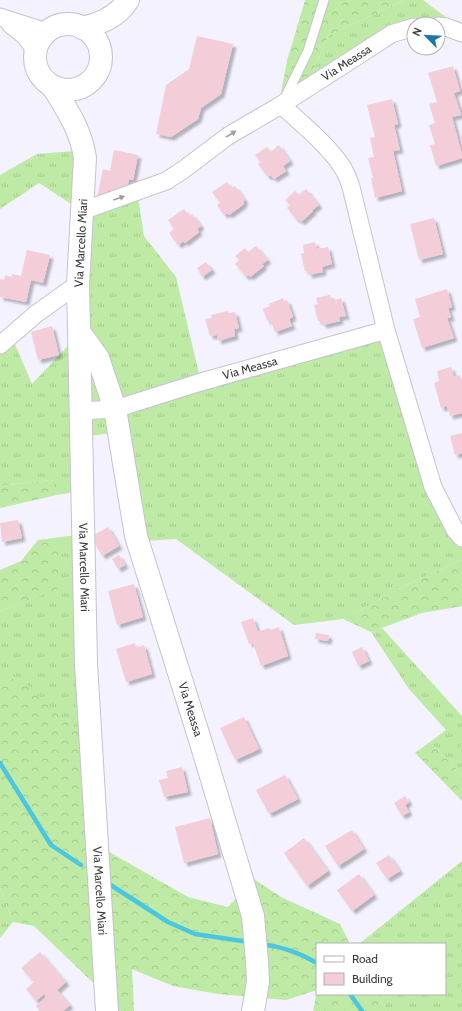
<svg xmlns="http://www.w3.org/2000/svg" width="462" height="1011" viewBox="0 0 462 1011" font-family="Cabin,sans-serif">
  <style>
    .grass { fill: url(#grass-tufts) }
    .forest { fill: url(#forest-crowns) }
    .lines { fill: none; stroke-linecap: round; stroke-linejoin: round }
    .stream { stroke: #4ac6e1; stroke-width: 4.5 }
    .building { fill: #f3cdd8; filter: url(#shadow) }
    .lane-casing { stroke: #c5c3cf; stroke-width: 11 }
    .street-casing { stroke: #c5c3cf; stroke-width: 19 }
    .secondary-casing { stroke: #c5c3cf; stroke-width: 24 }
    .lane { stroke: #fff; stroke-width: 9 }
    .street { stroke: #fff; stroke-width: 17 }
    .secondary { stroke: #fff; stroke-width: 22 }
    .oneway { fill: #9e9da0 }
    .labels { text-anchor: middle; stroke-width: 3; stroke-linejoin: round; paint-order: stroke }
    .street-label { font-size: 12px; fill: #3c3b40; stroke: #fff }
  </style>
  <defs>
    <pattern id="grass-tufts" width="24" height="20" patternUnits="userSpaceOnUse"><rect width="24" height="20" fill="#beeaa5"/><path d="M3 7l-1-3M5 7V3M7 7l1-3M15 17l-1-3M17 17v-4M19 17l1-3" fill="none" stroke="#a4ca8f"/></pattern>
    <pattern id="forest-crowns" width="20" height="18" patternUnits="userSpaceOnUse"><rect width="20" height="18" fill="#beeaa5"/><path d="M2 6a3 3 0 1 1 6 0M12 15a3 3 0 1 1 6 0" fill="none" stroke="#a4ca8f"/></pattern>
    <filter id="shadow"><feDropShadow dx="3.5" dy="3.5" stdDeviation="1" flood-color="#0004"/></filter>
  </defs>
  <rect width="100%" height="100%" fill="#f4f2fe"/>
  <path class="grass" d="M404 0H423L447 18H420L397 25 309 82 328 36Z
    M86 150 82 210 137 190 144 236 176 277 201 382 386 330 433 487 462 534V560L416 580 343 619 294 625 176 539 143 541 119 432 83 437 85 490 57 495 51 480 0 486V345L11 335 32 384 80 333 82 211 39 183 0 209V175L37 154Z
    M88 534 98 751 0 674V611L60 588 61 537Z
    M382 628 462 716V775L430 742 446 730 409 689 371 632Z
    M462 861V1011H386L377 994H445V944H359Z
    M0 888 13 922 0 938Z"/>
  <path class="forest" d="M305 0H404L328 36 309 82 279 103 287 61Z
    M51 480 57 495 0 508V486Z
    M61 537V588L0 611V570L21 561 38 540Z
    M462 560V606L422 613 371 632 343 619 416 580Z
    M0 674 26 684 98 751 104 849 188 897 228 907 254 879 281 897 340 924 350 944H317V990L286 1000 218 994 173 986 132 969 134 1011H110L109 998 34 926 13 922 0 888Z
    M430 742 462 775V801L415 753Z
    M317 991V994H377L386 1011H313Z"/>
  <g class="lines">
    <path class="stream" d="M0 763 51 845 81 865
      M106 882 168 922 195 934 249 942
      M260 944C280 946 300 953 317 963
      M350 994 362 1011"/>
  </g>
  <path class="building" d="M197 36 233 44 221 94 201 108 198 119 171 137 156 134 166 85 189 69Z
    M453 66 460 91 454 93 461 115 452 117 462 154V158L436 166 430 145 435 144 429 125 435 123 429 104 437 102 428 73Z
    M392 99 398 124 394 125 400 150 393 151 402 191 375 198 371 178H373L368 158 374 157 370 138 375 137 367 105Z
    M279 145 290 161 283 166 286 171 274 179 270 175 268 177 258 164 260 162 255 155 267 147 271 152Z
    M114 150 138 155 133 180 129 179 127 188 97 197 103 169 110 171Z
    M227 182 231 188 235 186 245 200 243 202 244 204 229 215 228 213 224 215 217 205 220 203 212 192Z
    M306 189 319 205 312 210 313 211 301 222 299 219 297 220 287 208 290 205 285 200 295 191 299 195Z
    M184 209 189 216 192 214 201 226 197 229 199 232 185 243 184 241 178 245 169 233 174 229 168 220Z
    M434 218 443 254 419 260 410 224Z
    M315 242 317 249 328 247 332 264 322 267 323 272 309 275 308 271H305L301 254 304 253 303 245Z
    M256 246 268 260 262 264 264 266 250 277 248 275 246 277 235 264 239 260 235 256 245 248 248 252Z
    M27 250 50 255 43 283 31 280 26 302 0 297V279L4 280 5 275 12 277V274L21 276Z
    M206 262 212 270 202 277 197 268Z
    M447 289 452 307 448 308 451 318H447L454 338 422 348 413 319 420 317 415 299Z
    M330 295 332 301 341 298 346 316 339 317 340 321 323 325 321 321H318L314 305 318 304 316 298Z
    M283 298 284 301 287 300 293 317 289 319 292 326 275 332 270 320 267 321 263 309 270 306 269 304Z
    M228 311V313L235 312 239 328 234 329 235 336 218 341 217 335 210 336 205 319 212 318 211 315Z
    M52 326 59 355 38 360 31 332Z
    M451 367 454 377 460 375 462 383V413L450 416 447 406 441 408 434 383 439 381 437 371Z
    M462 433V453L455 455 450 436Z
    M18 520 22 538 2 542 0 523Z
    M108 527 119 546 102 556 91 537Z
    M119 555 125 565 118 569 112 559Z
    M134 584 143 617 117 625 108 591Z
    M253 618 258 632 269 628 270 630 279 627 288 656 261 666 253 643 249 644 241 622Z
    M316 633 329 635 328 641 315 639Z
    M135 643 136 648 144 645 152 674 126 682 116 649Z
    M362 647 369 661 358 666 352 652Z
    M244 717 259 749 235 760 220 728Z
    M182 767 188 792 164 797 159 780 168 778 166 771Z
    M285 775 298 799 269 814 256 790Z
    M405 796 409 802 405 805 409 812 402 816 394 803Z
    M210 818 218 854 184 863 175 827Z
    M352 830 364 849 338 866 325 846Z
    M304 838 328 871 307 886 284 853Z
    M389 855 400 871 387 879 376 863Z
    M359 874 374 895 352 911 337 890Z
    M40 952 66 982 57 990 70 1005 63 1011H40L36 1006 46 997 44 994 36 1001 26 989 34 982 21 968Z"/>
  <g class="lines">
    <g class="lane-casing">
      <path id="lane" d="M283 102 308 51 324 0"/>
    </g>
    <g class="street-casing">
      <g id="street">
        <path d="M0 17 47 32"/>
        <path d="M10 24 25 36 35 50"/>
        <path d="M438 26 446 27 462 33"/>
        <path d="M281 105C300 122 335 151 345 172 348 177 349 182 351 187L386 330 433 487 455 530 462 538"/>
        <path id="s1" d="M82 211 166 181 183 170 228 136 281 105 379 42 391 34 414 27"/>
        <path d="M0 345 36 314 78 284"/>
        <path id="s2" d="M81 411 115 409 201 382 386 330"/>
      </g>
    </g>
    <g class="secondary-casing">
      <g id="secondary">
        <circle cx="68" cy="57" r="33"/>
        <path d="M82 28C100 24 118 17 128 0"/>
        <path id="s3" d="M53 87C67 110 81 130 85 158L78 284 86 664 107 1011"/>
        <path id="s4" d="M80 333 98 358 115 409 136 536 201 743 253 916 257 961 258 982 253 1011"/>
      </g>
    </g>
    <use href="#lane" class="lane"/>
    <use href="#street" class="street"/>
    <use href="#secondary" class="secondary"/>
  </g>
  <defs><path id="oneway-solid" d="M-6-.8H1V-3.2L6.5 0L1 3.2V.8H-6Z"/></defs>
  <g class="oneway">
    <use href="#oneway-solid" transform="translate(231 134) rotate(-32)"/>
    <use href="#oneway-solid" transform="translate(119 198) rotate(-19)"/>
  </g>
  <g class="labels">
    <g class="street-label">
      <text dy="4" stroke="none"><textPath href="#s1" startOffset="305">Via Meassa</textPath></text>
      <text transform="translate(81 243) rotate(-87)" y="4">Via Marcello Miari</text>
      <text dy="4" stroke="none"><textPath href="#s2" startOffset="175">Via Meassa</textPath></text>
      <text dy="4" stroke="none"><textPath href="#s3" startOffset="488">Via Marcello Miari</textPath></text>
      <text dy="4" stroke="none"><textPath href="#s4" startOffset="395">Via Meassa</textPath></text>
      <text dy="4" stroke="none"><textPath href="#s3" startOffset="812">Via Marcello Miari</textPath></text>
    </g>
  </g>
  <rect x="316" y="943" width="130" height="52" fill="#ffffff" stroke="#b1b1b3"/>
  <rect x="324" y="956" width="20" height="6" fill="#ffffff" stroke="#b1b1b3"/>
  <text x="352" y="963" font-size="12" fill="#3c3b40">Road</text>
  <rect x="324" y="973" width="20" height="12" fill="#f3cdd8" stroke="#b1b1b3"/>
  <text x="352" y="983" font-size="12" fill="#3c3b40">Building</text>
  <g transform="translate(426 36) rotate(294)"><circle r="19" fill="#ffffff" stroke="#b1b1b3"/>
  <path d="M0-3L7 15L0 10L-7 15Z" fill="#1f76a5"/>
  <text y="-6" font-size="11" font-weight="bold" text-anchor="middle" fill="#3c3b40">N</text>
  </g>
</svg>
